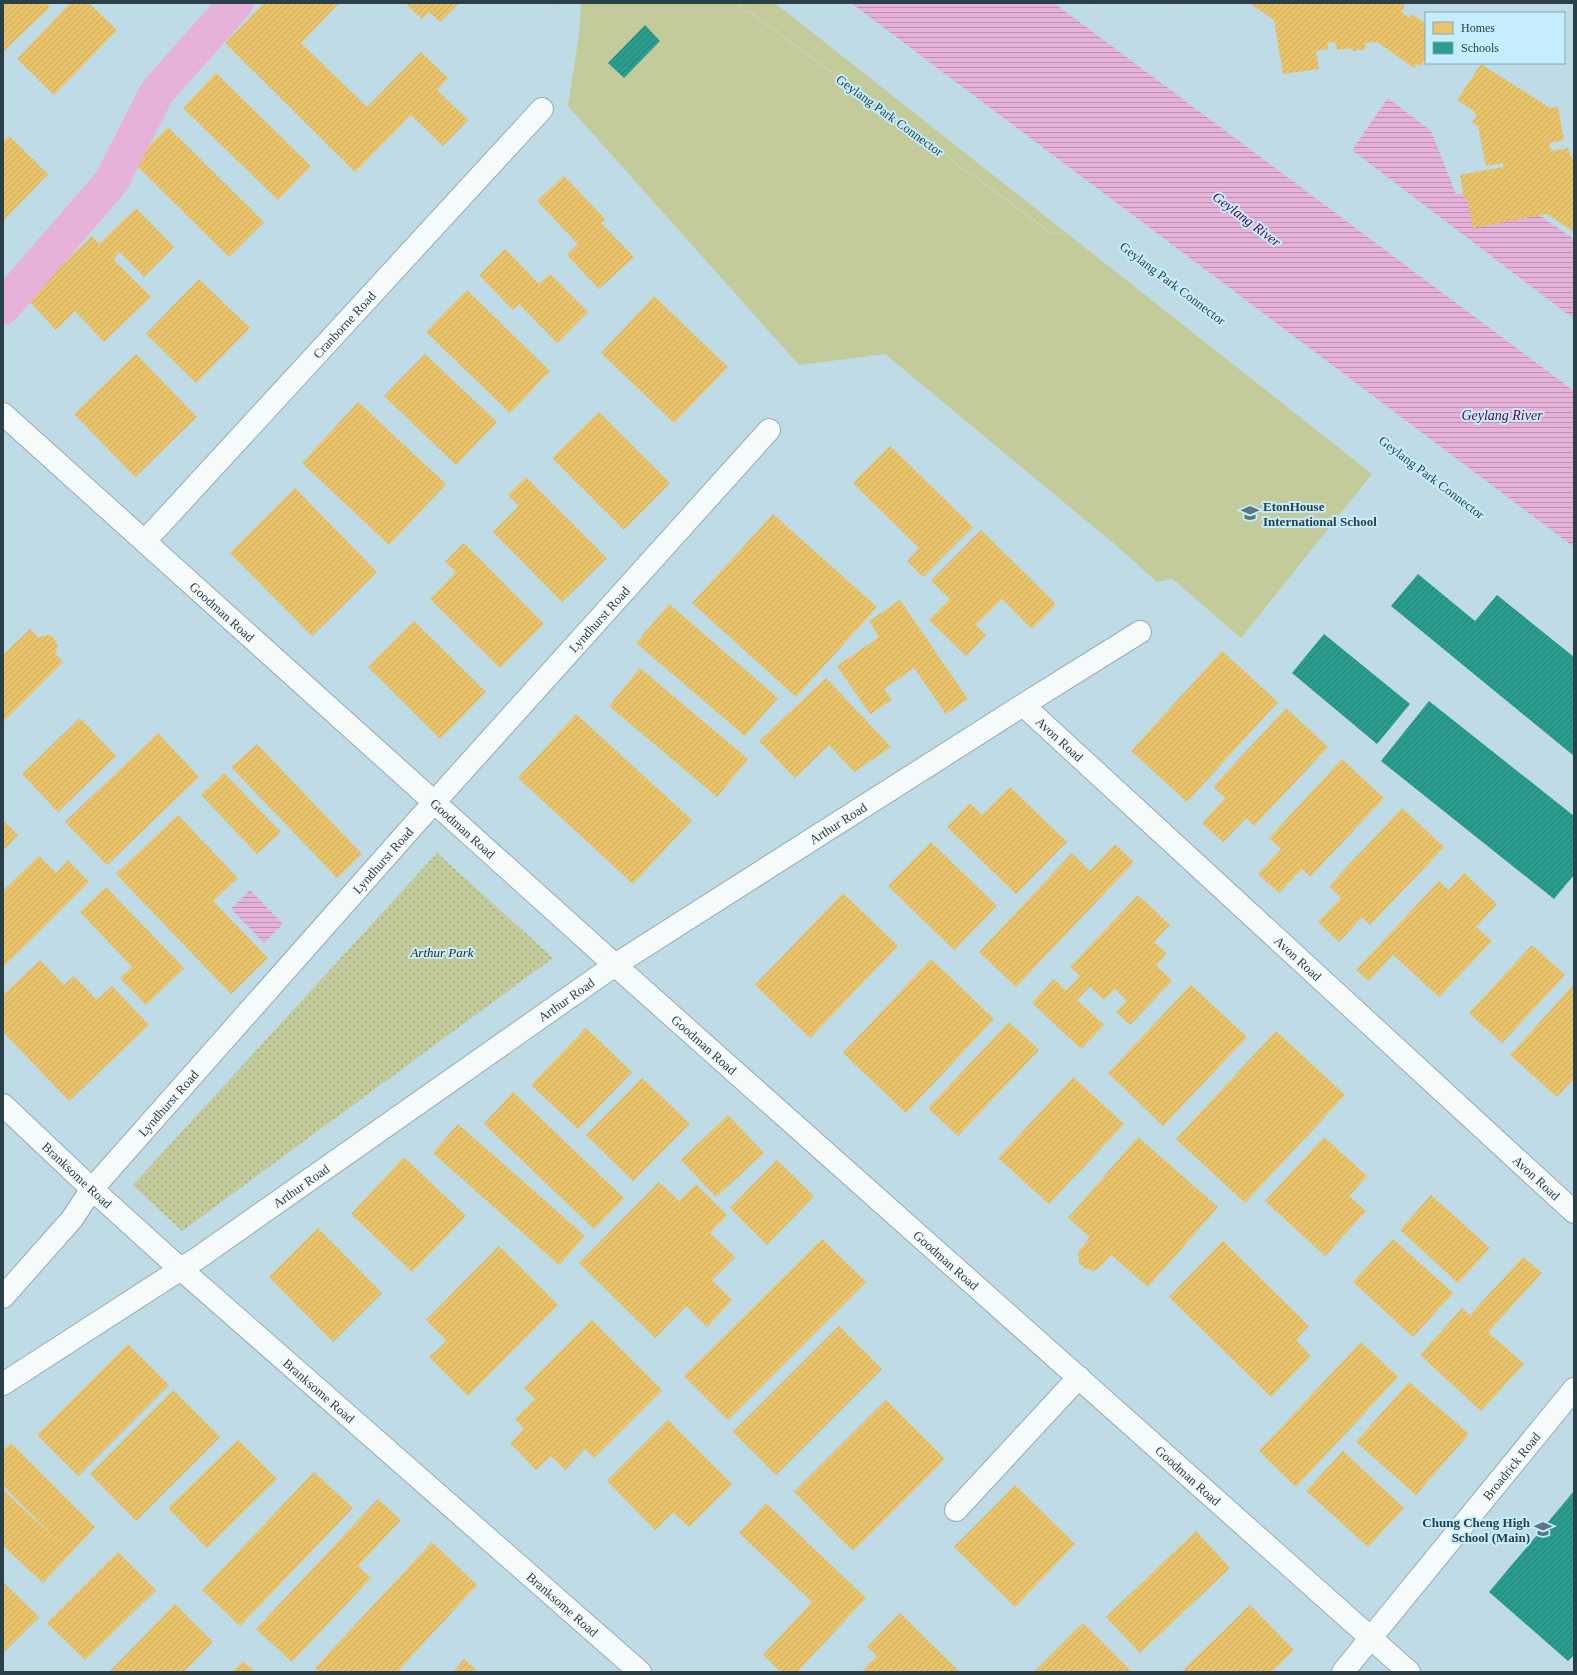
<svg xmlns="http://www.w3.org/2000/svg" width="1577" height="1675" viewBox="0 0 1577 1675" font-family="Georgia,serif">
  <style>
    .grass { fill: #c3cb9b }
    .park { fill: url(#park-dots) }
    .water { fill: url(#water-rules) }
    .homes { fill: url(#homes-hatch) }
    .schools { fill: url(#schools-hatch) }
    .lines { fill: none; stroke-linecap: round; stroke-linejoin: round }
    .canal { stroke: #e6b2d9; stroke-width: 35 }
    .minor-casing { stroke: #95acb4; stroke-width: 24 }
    .path { stroke: #cfd8dc; stroke-width: 2.5; stroke-dasharray: 1 3; stroke-linecap: butt }
    .minor { stroke: #f5fafb; stroke-width: 22 }
    .labels { text-anchor: middle; stroke-width: 4; stroke-linejoin: round; paint-order: stroke }
    .street-label { font-size: 13px; fill: #2a3f48; stroke: #c4eeff }
    .poi-label { font-size: 13px; font-weight: bold; fill: #2a3f48; stroke: #c4eeff; text-anchor: start }
    .park-label { font-size: 13px; font-style: italic; fill: #2e2c16; stroke: #c4eeff }
    .water-label { font-size: 14px; font-style: italic; fill: #630048; stroke: #c4eeff }
  </style>
  <defs>
    <pattern id="park-dots" width="8" height="8" patternUnits="userSpaceOnUse"><rect width="8" height="8" fill="#c3cb9b"/><path d="M2 2h.1M6 6h.1" fill="none" stroke="#9fa680" stroke-width="1.8" stroke-linecap="round"/></pattern>
    <pattern id="water-rules" width="6" height="5" patternUnits="userSpaceOnUse"><rect width="6" height="5" fill="#e6b2d9"/><path d="M0 2.5h6" fill="none" stroke="#bb92b2"/></pattern>
    <pattern id="homes-hatch" width="6" height="6" patternUnits="userSpaceOnUse"><rect width="6" height="6" fill="#e9c46a"/><path d="M-1 1l2-2M0 6l6-6M5 7l2-2" fill="none" stroke="#c8a95d"/></pattern>
    <pattern id="schools-hatch" width="6" height="6" patternUnits="userSpaceOnUse"><rect width="6" height="6" fill="#2a9d8f"/><path d="M-1 1l2-2M0 6l6-6M5 7l2-2" fill="none" stroke="#248177"/></pattern>
  </defs>
  <rect width="100%" height="100%" fill="#bedbe6"/>
  <path class="grass" d="M581 3H775L1372 474 1241 638 1173 579 1157 582 1118 547 885 354 799 365 568 106 579 34Z"/>
  <path class="park" d="M437 853 553 958 182 1231 133 1185Z"/>
  <path class="water" d="M851 3H1054L1574 391V547Z
    M1388 98 1431 131 1456 194 1503 190 1572 238 1574 246V319L1352 150Z
    M250 890 283 924 264 943 231 909Z"/>
  <path class="homes" d="M3 3H46L50 7 3 52Z
    M70 3H89L117 30 54 95 17 59Z
    M264 3H339L301 43 367 107 421 52 448 78 437 90 468 120 443 146 411 115 355 172 225 43Z
    M405 3H459L440 22 429 12 422 19Z
    M1249 3H1402L1405 6 1401 12 1410 18 1412 14 1426 24V58L1421 66 1417 64 1414 68 1377 42 1365 43 1366 49 1353 51 1352 48 1337 50 1335 42 1327 43 1328 49 1316 51 1319 69 1283 74 1274 20Z
    M1481 64 1550 108 1558 107 1564 140 1549 143 1551 151 1569 148 1570 156 1574 159V232L1547 214 1473 228 1467 198 1464 199 1460 175 1503 167V163L1486 166 1478 126 1472 122 1477 115 1473 112 1474 111 1457 100Z
    M216 73 311 166 278 200 183 108Z
    M168 127 264 222 229 257 133 162Z
    M9 136 48 174 3 221V142Z
    M564 176 605 219 601 223 634 257 599 289 567 255 578 244 537 201Z
    M136 208 174 247 144 277 120 252 113 259 151 297 104 342 75 311 56 330 27 299 92 236 99 244Z
    M505 249 539 284 550 274 588 312 557 343 519 304 513 310 479 275Z
    M199 279 250 328 196 383 146 334Z
    M467 290 550 371 510 413 426 332Z
    M654 296 728 367 674 423 601 353Z
    M136 354 197 417 135 477 74 414Z
    M425 354 497 422 456 465 384 396Z
    M358 402 446 484 389 545 302 463Z
    M599 412 670 483 624 530 552 458Z
    M890 446 973 527 923 577 907 561 919 548 853 483Z
    M526 477 607 558 562 602 493 532 519 506 508 495Z
    M295 488 377 572 312 636 230 553Z
    M773 514 877 607 796 697 692 603Z
    M981 530 1056 604 1032 629 1002 599 976 625 986 635 966 656 929 620 950 599 931 581Z
    M464 543 544 624 500 668 430 599 456 572 445 562Z
    M900 600 968 699 946 714 914 668 884 689 892 700 870 714 837 666 879 637 869 621Z
    M669 604 778 698 745 736 636 643Z
    M414 621 486 692 440 739 368 667Z
    M30 629 39 638 42 636 47 635 51 636 54 638 58 646 55 654 63 662 3 722V655Z
    M1222 651 1278 702 1187 802 1131 751Z
    M640 668 748 759 717 797 609 706Z
    M826 678 891 747 854 772 829 745 795 778 759 741Z
    M1286 708 1328 747 1254 826 1246 818 1223 842 1202 823 1225 798 1213 787Z
    M576 714 692 820 633 884 518 778Z
    M80 718 116 756 58 812 22 774Z
    M158 733 199 777 107 865 65 822Z
    M257 744 362 854 337 878 231 767Z
    M1342 759 1384 798 1310 877 1302 869 1279 893 1258 874 1281 849 1269 838Z
    M224 773 281 832 257 854 201 795Z
    M1010 787 1067 842 1016 894 947 827 970 803 982 815Z
    M1402 808 1444 847 1370 925 1362 917 1339 942 1318 922 1341 898 1329 886Z
    M178 815 238 878 213 901 268 958 231 994 116 874Z
    M3 820 18 835 3 851Z
    M931 842 997 906 954 950 888 886Z
    M1115 844 1134 862 1016 987 979 952 1072 853 1090 871Z
    M39 856 56 873 68 860 89 882 3 967V891Z
    M1464 873 1497 904 1476 927 1492 941 1439 997 1393 955 1369 981 1356 970 1439 881 1449 890Z
    M106 887 184 968 146 1005 120 978 132 967 80 912Z
    M843 893 898 946 810 1038 755 985Z
    M1138 895 1170 925 1154 942 1167 954 1156 965 1172 981 1130 1025 1116 1012 1127 1001 1115 989 1104 1000 1090 987 1077 1000 1104 1025 1081 1049 1032 1003 1054 979 1066 991 1080 976 1070 967Z
    M1532 945 1565 975 1502 1043 1469 1013Z
    M931 959 994 1019 906 1113 843 1053Z
    M40 960 64 985 74 976 97 1000 112 986 149 1025 69 1101 3 1032V995Z
    M1574 984V1078L1557 1097 1510 1055Z
    M1191 985 1247 1037 1163 1126 1108 1073Z
    M1009 1022 1039 1050 958 1136 928 1108Z
    M586 1028 632 1072 578 1129 531 1085Z
    M1276 1031 1345 1095 1245 1203 1176 1139Z
    M1073 1077 1124 1124 1049 1204 998 1158Z
    M642 1078 690 1124 633 1181 586 1135Z
    M513 1092 624 1198 594 1229 484 1124Z
    M728 1115 764 1153 716 1197 681 1160Z
    M458 1124 585 1236 559 1265 433 1153Z
    M1138 1137 1218 1207 1148 1287 1111 1255 1098 1269 1093 1271 1083 1267 1079 1263 1078 1252 1090 1237 1068 1218Z
    M1324 1137 1367 1176 1349 1196 1366 1211 1325 1256 1265 1201Z
    M404 1157 466 1216 412 1272 351 1214Z
    M777 1160 814 1196 767 1245 730 1208Z
    M659 1182 679 1201 696 1184 727 1215 710 1233 735 1257 712 1280 732 1300 707 1327 686 1306 655 1338 579 1263Z
    M1431 1195 1490 1248 1458 1283 1400 1230Z
    M318 1228 382 1293 333 1342 269 1277Z
    M822 1239 866 1282 728 1420 684 1376Z
    M1393 1239 1453 1293 1413 1337 1353 1282Z
    M1223 1241 1309 1326 1296 1340 1311 1356 1271 1397 1169 1297Z
    M499 1246 558 1305 468 1396 429 1357 447 1341 426 1320Z
    M1523 1257 1542 1273 1488 1332 1524 1364 1481 1411 1420 1355 1462 1308 1470 1315Z
    M592 1320 662 1390 594 1458 585 1449 565 1470 551 1456 536 1470 510 1443 524 1429 515 1419 535 1399 524 1388Z
    M839 1326 882 1369 776 1475 733 1432Z
    M1361 1342 1398 1377 1296 1487 1259 1451Z
    M128 1344 169 1385 78 1476 37 1435Z
    M1409 1382 1469 1434 1416 1495 1356 1442Z
    M173 1390 220 1437 136 1521 90 1474Z
    M886 1400 945 1459 853 1551 794 1492Z
    M668 1420 732 1484 689 1527 673 1512 655 1530 607 1481Z
    M238 1440 277 1479 207 1548 168 1508Z
    M11 1443 95 1527 43 1583 3 1546V1490L60 1543 3 1486V1451Z
    M1343 1451 1404 1508 1368 1547 1306 1491Z
    M314 1472 353 1508 240 1626 202 1590Z
    M1015 1485 1075 1544 1015 1607 954 1547Z
    M378 1499 401 1520 358 1566 371 1578 292 1662 256 1629Z
    M766 1503 866 1598 797 1672H781L763 1655 812 1602 739 1533Z
    M1196 1531 1230 1568 1140 1653 1106 1617Z
    M432 1542 477 1585 397 1672H320L315 1668Z
    M118 1552 156 1590 85 1660 47 1623Z
    M3 1582 39 1617 3 1653Z
    M175 1604 213 1642 184 1672H109Z
    M1250 1605 1294 1650 1272 1672H1181Z
    M900 1613 960 1672H861L877 1656 867 1647Z
    M1083 1623 1132 1672H1034Z
    M464 1659 478 1672H453Z
    M243 1661 255 1672H232Z"/>
  <path class="schools" d="M645 25 660 41 624 78 608 63Z
    M1418 574 1475 621 1497 595 1574 657V756L1391 606Z
    M1324 634 1410 704 1377 744 1292 673Z
    M1429 701 1574 816V875L1554 899 1381 761Z
    M1574 1491V1655L1568 1661 1489 1592Z"/>
  <g class="lines">
    <path class="canal" d="M3 307 111 182 157 92 236 3"/>
    <g class="minor-casing">
      <g id="minor">
        <path id="s1" d="M3 414 615 965 1409 1672"/>
        <path id="s2" d="M145 541 542 109"/>
        <path id="s3" d="M1023 705 1574 1212"/>
        <path id="s4" d="M3 1105 92 1189 166 1256 640 1672"/>
        <path id="s5" d="M3 1297 72 1219 92 1189 412 827 769 430"/>
        <path id="s6" d="M3 1384 198 1258 615 965 1023 705 1140 632"/>
        <path d="M956 1510 1079 1377"/>
        <path id="s7" d="M1343 1672 1574 1389"/>
      </g>
    </g>
    <path class="path" d="M737 3 1050 232 1113 238 1574 584
      M1087 3 1574 369
      M1146 47 1176 3
      M549 82 555 60 558 3
      M561 131 756 352 790 397
      M790 397 866 392 1120 592 1129 605
      M785 406 790 397
      M1438 1601 1513 1672"/>
    <use href="#minor" class="minor"/>
  </g>
  <defs>
    <g id="school-bare" transform="scale(1.38)"><path d="M0-5L7-2L0 1L-7-2ZM-4 1L0 2.5L4 1V4Q0 6-4 4Z" fill="#5e767f" stroke="#c4eeff" stroke-width="2.5" paint-order="stroke"/></g>
  </defs>
  <g fill-rule="evenodd">
    <use href="#school-bare" x="1250" y="513"/>
    <use href="#school-bare" x="1543" y="1529"/>
  </g>
  <g class="labels">
    <g class="street-label">
      <text transform="translate(890 115) rotate(36)" y="5">Geylang Park Connector</text>
      <text transform="translate(1173 283) rotate(37)" y="5">Geylang Park Connector</text>
      <text dy="5" stroke="none"><textPath href="#s2" startOffset="294">Cranborne Road</textPath></text>
      <text transform="translate(1432 477) rotate(37)" y="5">Geylang Park Connector</text>
      <text dy="5" stroke="none"><textPath href="#s1" startOffset="295">Goodman Road</textPath></text>
      <text dy="5" stroke="none"><textPath href="#s5" startOffset="903">Lyndhurst Road</textPath></text>
      <text dy="5" stroke="none"><textPath href="#s3" startOffset="50">Avon Road</textPath></text>
      <text dy="5" stroke="none"><textPath href="#s6" startOffset="1006">Arthur Road</textPath></text>
      <text dy="5" stroke="none"><textPath href="#s1" startOffset="619">Goodman Road</textPath></text>
      <text dy="5" stroke="none"><textPath href="#s5" startOffset="579">Lyndhurst Road</textPath></text>
      <text dy="5" stroke="none"><textPath href="#s3" startOffset="374">Avon Road</textPath></text>
      <text dy="5" stroke="none"><textPath href="#s6" startOffset="682">Arthur Road</textPath></text>
      <text dy="5" stroke="none"><textPath href="#s1" startOffset="943">Goodman Road</textPath></text>
      <text dy="5" stroke="none"><textPath href="#s5" startOffset="255">Lyndhurst Road</textPath></text>
      <text dy="5" stroke="none"><textPath href="#s4" startOffset="102">Branksome Road</textPath></text>
      <text dy="5" stroke="none"><textPath href="#s3" startOffset="698">Avon Road</textPath></text>
      <text dy="5" stroke="none"><textPath href="#s6" startOffset="358">Arthur Road</textPath></text>
      <text dy="5" stroke="none"><textPath href="#s1" startOffset="1267">Goodman Road</textPath></text>
      <text dy="5" stroke="none"><textPath href="#s4" startOffset="426">Branksome Road</textPath></text>
      <text dy="5" stroke="none"><textPath href="#s7" startOffset="266">Broadrick Road</textPath></text>
      <text dy="5" stroke="none"><textPath href="#s1" startOffset="1591">Goodman Road</textPath></text>
      <text dy="5" stroke="none"><textPath href="#s4" startOffset="750">Branksome Road</textPath></text>
    </g>
    <g class="poi-label">
      <text x="1263" y="511">EtonHouse<tspan x="1263" dy="15">International School</tspan></text>
      <text x="1530" y="1527" text-anchor="end">Chung Cheng High<tspan x="1530" dy="15">School (Main)</tspan></text>
    </g>
    <g class="park-label">
      <text x="442" y="957">Arthur Park</text>
    </g>
    <g class="water-label">
      <text transform="translate(1247 219) rotate(37)" y="5">Geylang River</text>
      <text x="1502" y="420">Geylang River</text>
    </g>
  </g>
  <rect width="1577" height="1675" fill="none" stroke="#2a3f48" stroke-width="8"/>
  <rect x="1425" y="12" width="140" height="52" fill="#c4eeff" stroke="#86a8b6"/>
  <rect x="1433" y="22" width="20" height="12" fill="#e9c46a" stroke="#86a8b6"/>
  <text x="1461" y="32" font-size="12" fill="#2a3f48">Homes</text>
  <rect x="1433" y="42" width="20" height="12" fill="#2a9d8f" stroke="#86a8b6"/>
  <text x="1461" y="52" font-size="12" fill="#2a3f48">Schools</text>
</svg>
